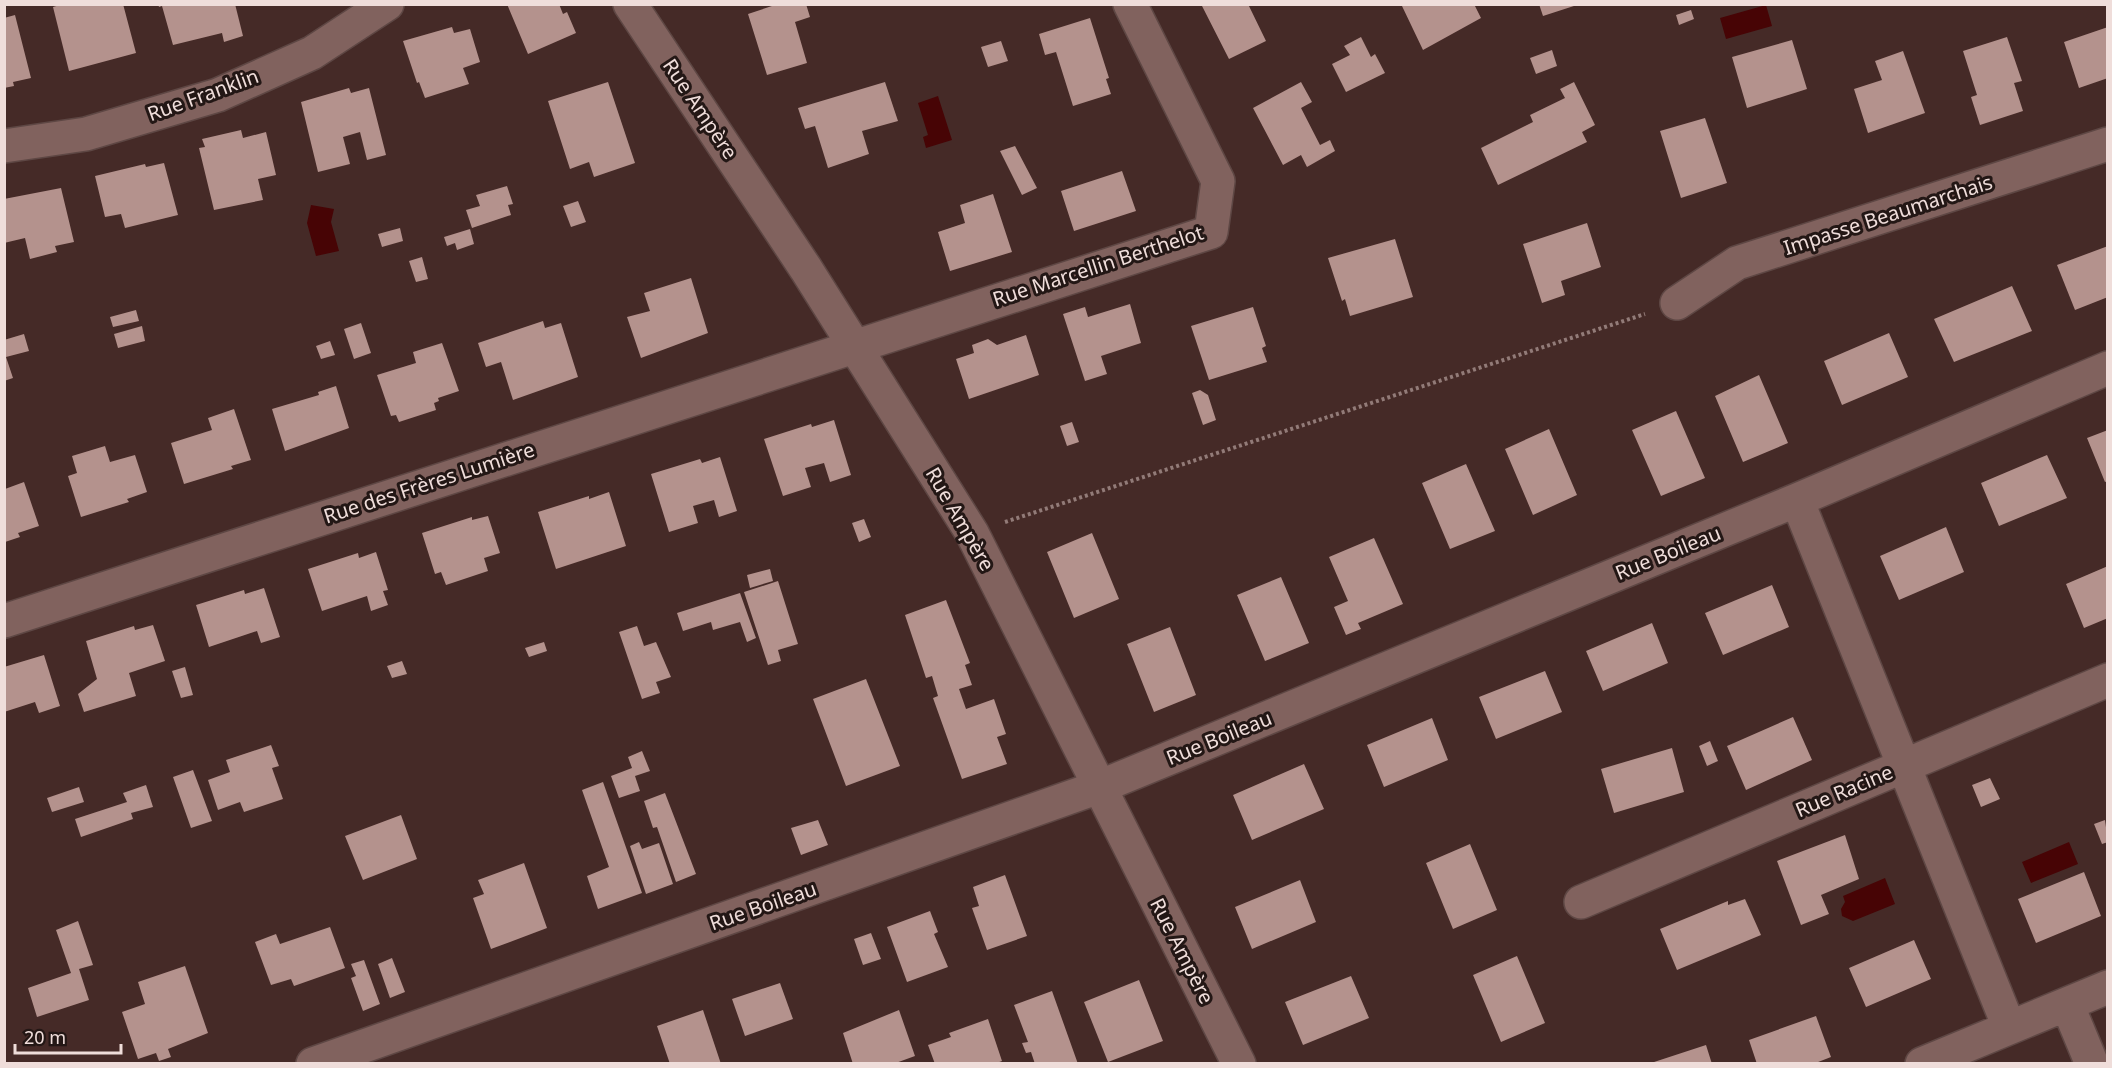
<svg xmlns="http://www.w3.org/2000/svg" width="2112" height="1068" viewBox="0 0 2112 1068" font-family="'Noto Sans',sans-serif">
  <style>
    .water { fill: #470405 }
    .building { fill: #b4928d }
    .lines { fill: none; stroke-linecap: round; stroke-linejoin: round }
    .street-casing { stroke: #5e4744; stroke-width: 36 }
    .path { stroke: #927b78; stroke-width: 4; stroke-dasharray: 3 3; stroke-linecap: butt }
    .street { stroke: #81625e; stroke-width: 33 }
    .labels { text-anchor: middle; stroke-width: 6; stroke-linejoin: round; paint-order: stroke }
    .street-label { font-size: 20px; fill: #efddda; stroke: #231715 }
  </style>
  <rect width="100%" height="100%" fill="#452a27"/>
  <path class="water" d="M1766 5 1772 26 1726 39 1720 18Z
    M938 96 952 140 926 148 923 137 928 135 918 103Z
    M311 205 334 209 331 222 339 251 316 256 307 223Z
    M2069 842 2078 864 2031 883 2022 862Z
    M1885 878 1895 904 1853 921 1842 916 1841 909 1845 902 1843 896Z"/>
  <path class="building" d="M63 4H123L136 53 69 71 53 7Z
    M158 4H235L243 36 224 42 222 33 173 45 162 6 159 7Z
    M507 4H559L563 14 567 12 576 33 528 54Z
    M778 4H806L810 17 795 22 807 63 767 75 748 14Z
    M1201 4H1248L1266 41 1229 59Z
    M1405 4H1474L1481 18 1423 50 1402 6Z
    M1539 4H1577V5L1543 16Z
    M1691 10 1694 19 1679 25 1676 15Z
    M15 15 31 78 13 82 14 86 4 88V18Z
    M1090 18 1109 78 1106 79 1111 94 1073 106 1056 52 1045 55 1039 34Z
    M452 27 454 33 470 29 480 62 463 68 469 84 425 98 419 82 417 83 403 41Z
    M2108 27V78L2079 88 2064 42Z
    M1361 37 1371 57 1375 54 1385 73 1346 92 1332 64 1350 55 1344 46Z
    M2007 37 2022 81 2014 83 2023 111 1980 125 1971 97 1977 95 1963 51Z
    M1792 40 1807 89 1747 108 1732 57Z
    M1001 41 1008 61 988 67 981 47Z
    M1552 50 1557 66 1536 74 1530 58Z
    M1903 51 1925 113 1868 133 1854 89 1882 80 1875 61Z
    M608 82 635 163 594 177 589 162 570 169 548 101Z
    M885 82 898 121 862 131 869 154 828 168 815 126 805 129 798 108Z
    M1301 82 1312 102 1301 108 1320 145 1330 140 1335 151 1307 167 1301 155 1283 165 1253 108Z
    M1574 82 1595 125 1582 132 1587 142 1498 185 1481 148 1533 122 1530 115 1565 98 1560 89Z
    M349 88 351 93 369 88 386 155 367 160 360 132 343 137 350 164 318 172 301 102Z
    M1705 118 1727 183 1681 198 1660 131Z
    M241 130 243 138 266 132 276 175 258 179 263 200 214 210 199 148 205 147 202 139Z
    M1015 146 1037 188 1022 195 1000 151Z
    M164 163 178 215 125 228 121 214 105 217 95 176 145 164 146 167Z
    M1122 171 1136 211 1074 231 1061 191Z
    M507 186 513 204 508 205 511 215 472 228 466 210 480 206 476 195Z
    M61 188 74 242 55 246 57 252 30 259 25 238 4 243V199Z
    M993 194 1012 252 950 271 938 232 965 223 960 205Z
    M578 201 586 222 571 227 563 206Z
    M1587 223 1601 267 1561 281 1565 295 1542 303 1523 244Z
    M400 228 403 241 382 247 378 234Z
    M470 229 474 244 457 250 455 243 447 246 444 237Z
    M1395 239 1413 297 1350 316 1345 299 1342 301 1328 258Z
    M2108 246V297L2075 310 2057 265Z
    M422 257 428 279 416 282 409 261Z
    M691 278 708 333 641 358 627 317 650 311 644 293Z
    M2012 286 2032 331 1954 362 1934 319Z
    M1130 304 1141 343 1101 356 1107 374 1085 381 1063 314 1085 307 1088 317Z
    M1253 307 1266 346 1262 348 1267 362 1209 380 1191 326Z
    M136 310 139 321 113 327 110 317Z
    M543 321 545 328 561 323 578 377 513 400 501 362 486 367 478 343Z
    M361 323 371 353 354 359 344 329Z
    M142 326 145 341 118 348 114 334Z
    M1889 333 1908 377 1842 405 1824 361Z
    M24 334 29 351 6 357 13 378 4 381V340Z
    M1026 335 1039 375 969 399 956 359 974 353 972 345 988 339 997 345Z
    M330 341 335 355 321 359 316 346Z
    M442 343 459 391 438 398 439 401 434 403 436 410 399 422 396 415 391 416 377 375 416 363 413 352Z
    M1759 375 1788 443 1743 462 1715 396Z
    M336 386 349 428 285 451 272 409 319 395 318 392Z
    M1200 390 1208 395 1216 420 1203 425 1192 393Z
    M234 409 251 460 231 466 233 469 184 484 171 443 212 430 208 418Z
    M1676 411 1705 478 1661 496 1632 430Z
    M834 420 851 475 830 482 824 463 805 468 811 487 783 496 764 439 811 424 812 427Z
    M1072 422 1079 442 1067 446 1060 426Z
    M1549 429 1577 495 1533 515 1505 449Z
    M2108 430V481L2105 482 2087 438Z
    M105 446 110 462 135 455 147 492 127 499 129 502 81 517 68 476 77 473 72 456Z
    M2047 455 2067 498 1999 526 1981 483Z
    M720 457 737 511 719 517 714 500 693 506 698 523 669 532 651 474 700 459 702 463Z
    M1466 464 1495 531 1450 549 1422 483Z
    M24 482 39 526 18 533 20 537 5 542V489Z
    M609 492 626 546 556 569 538 512 589 496V499Z
    M488 516 500 553 484 558 488 571 446 585 441 572 435 574 422 533 472 517V520Z
    M864 519 871 537 859 542 852 523Z
    M1946 527 1964 572 1899 600 1880 556Z
    M1092 533 1119 599 1074 618 1047 552Z
    M1374 538 1403 604 1358 623 1361 629 1346 635 1334 607 1348 601 1329 557Z
    M376 552 388 590 383 591 388 605 371 611 367 596 322 611 308 569 358 553 359 558Z
    M2108 566V618L2084 628 2066 584Z
    M770 569 773 581 750 588 747 575Z
    M1281 577 1309 643 1265 661 1237 595Z
    M778 581 798 644 778 650 781 661 768 665 744 592Z
    M1772 585 1789 627 1723 655 1705 613Z
    M264 588 280 637 261 643 257 631 209 647 196 605 244 590 245 594Z
    M740 593 756 638 747 642 740 622 713 630 711 622 683 631 677 613Z
    M946 600 970 663 965 665 972 685 959 689 966 709 994 699 1006 734 997 737 1007 764 962 779 933 698 938 696 932 676 926 678 905 615Z
    M1652 623 1668 663 1603 691 1586 651Z
    M153 625 165 661 129 673 136 696 84 712 78 694 97 679 86 641 134 626 135 630Z
    M637 626 644 646 656 642 671 677 656 682 660 693 642 699 619 632Z
    M1170 627 1196 695 1154 712 1127 644Z
    M544 642 547 651 529 657 525 648Z
    M44 655 60 706 39 713 35 702 4 712V667Z
    M402 661 407 674 392 678 387 666Z
    M185 667 193 695 181 698 172 671Z
    M1545 671 1562 712 1496 739 1479 697Z
    M866 679 900 766 846 786 813 699Z
    M1793 717 1812 760 1746 790 1727 746Z
    M1432 718 1448 760 1384 787 1367 745Z
    M1710 741 1718 761 1707 766 1699 746Z
    M271 745 279 766 272 768 283 799 244 812 240 802 218 810 208 780 230 772 226 760Z
    M1672 748 1684 792 1614 813 1601 769Z
    M642 751 650 771 635 776 640 791 619 798 611 776 632 768 628 757Z
    M1304 764 1324 809 1252 840 1233 795Z
    M193 770 212 821 191 828 173 777Z
    M1990 778 2000 799 1981 807 1972 785Z
    M603 782 642 893 598 909 587 876 609 867 582 790Z
    M146 785 153 807 131 813 133 819 81 837 75 819 127 802 123 793Z
    M79 787 84 802 52 812 47 798Z
    M665 793 696 874 676 882 657 827 653 828 644 801Z
    M401 815 417 859 363 880 345 836Z
    M818 820 828 845 801 855 791 828Z
    M2105 820 2108 842 2102 844 2094 824Z
    M1845 835 1859 879 1821 895 1829 914 1801 925 1777 861Z
    M639 842 642 849 659 843 673 884 646 894 630 846Z
    M1470 844 1497 910 1453 929 1426 863Z
    M524 863 547 928 491 949 473 898 484 894 478 880Z
    M2084 872 2101 916 2036 943 2018 899Z
    M1005 875 1027 936 987 950 972 908 979 906 973 887Z
    M1300 880 1316 922 1252 949 1235 907Z
    M1745 899 1761 935 1677 970 1660 929 1728 901V905Z
    M930 911 938 932 934 934 948 967 907 982 887 927Z
    M78 921 93 965 79 969 89 1000 37 1017 28 988 71 973 56 930Z
    M330 927 345 968 294 986 291 979 271 985 255 942 276 934 280 944Z
    M871 933 881 959 863 965 854 939Z
    M1914 940 1931 979 1866 1007 1849 968Z
    M1517 956 1545 1023 1501 1042 1473 975Z
    M392 958 405 992 390 998 378 964Z
    M364 960 380 1004 363 1011 351 978 356 976 351 964Z
    M185 966 208 1033 168 1049 171 1057 159 1061 156 1053 138 1059 122 1012 145 1004 138 982Z
    M1351 976 1369 1018 1303 1045 1285 1002Z
    M1139 980 1163 1041 1108 1062 1084 1002Z
    M780 983 793 1019 745 1036 732 999Z
    M1052 991 1078 1064H1035L1031 1052 1026 1053 1022 1043 1028 1042 1014 1005Z
    M703 1010 721 1064H670L657 1026Z
    M899 1010 915 1056 893 1064H853L843 1033Z
    M1816 1016 1831 1057 1813 1064H1757L1749 1040Z
    M988 1019 1002 1061 994 1064H935L928 1045 951 1037 949 1033Z
    M1706 1045 1712 1064H1651V1063Z"/>
  <g class="lines">
    <g class="street-casing">
      <path id="street" d="M630 4 806 269 972 533 1239 1064
        M4 146 86 134 218 95 312 53 387 4
        M1677 303 1737 263 2108 144
        M1797 500 2009 1027
        M4 621 1211 232 1218 181 1130 4
        M1581 902 2108 680
        M2067 1004 2092 1064
        M313 1064 1099 787 1797 500 2108 368
        M1922 1064 2108 987"/>
    </g>
    <path class="path" d="M1005 522 1645 314"/>
    <use href="#street" class="street"/>
  </g>
  <g class="labels">
    <g class="street-label">
      <text transform="translate(203 95) rotate(-20)" y="7">Rue Franklin</text>
      <text transform="translate(700 109) rotate(56)" y="7">Rue Ampère</text>
      <text transform="translate(1888 215) rotate(-18)" y="7">Impasse Beaumarchais</text>
      <text transform="translate(1098 266) rotate(-18)" y="7">Rue Marcellin Berthelot</text>
      <text transform="translate(429 483) rotate(-18)" y="7">Rue des Frères Lumière</text>
      <text transform="translate(960 519) rotate(60)" y="7">Rue Ampère</text>
      <text transform="translate(1668 553) rotate(-22)" y="7">Rue Boileau</text>
      <text transform="translate(1219 738) rotate(-22)" y="7">Rue Boileau</text>
      <text transform="translate(1844 791) rotate(-23)" y="7">Rue Racine</text>
      <text transform="translate(763 906) rotate(-19)" y="7">Rue Boileau</text>
      <text transform="translate(1182 951) rotate(63)" y="7">Rue Ampère</text>
    </g>
  </g>
  <rect width="2112" height="1068" fill="none" stroke="#efddda" stroke-width="12"/>
  <path d="M15 1044v9h106v-9" fill="none" stroke="#efddda" stroke-width="3"/>
  <text x="24" y="1044" font-size="18" fill="#efddda" stroke="#231715" stroke-width="4.5" paint-order="stroke">20 m</text>
</svg>
